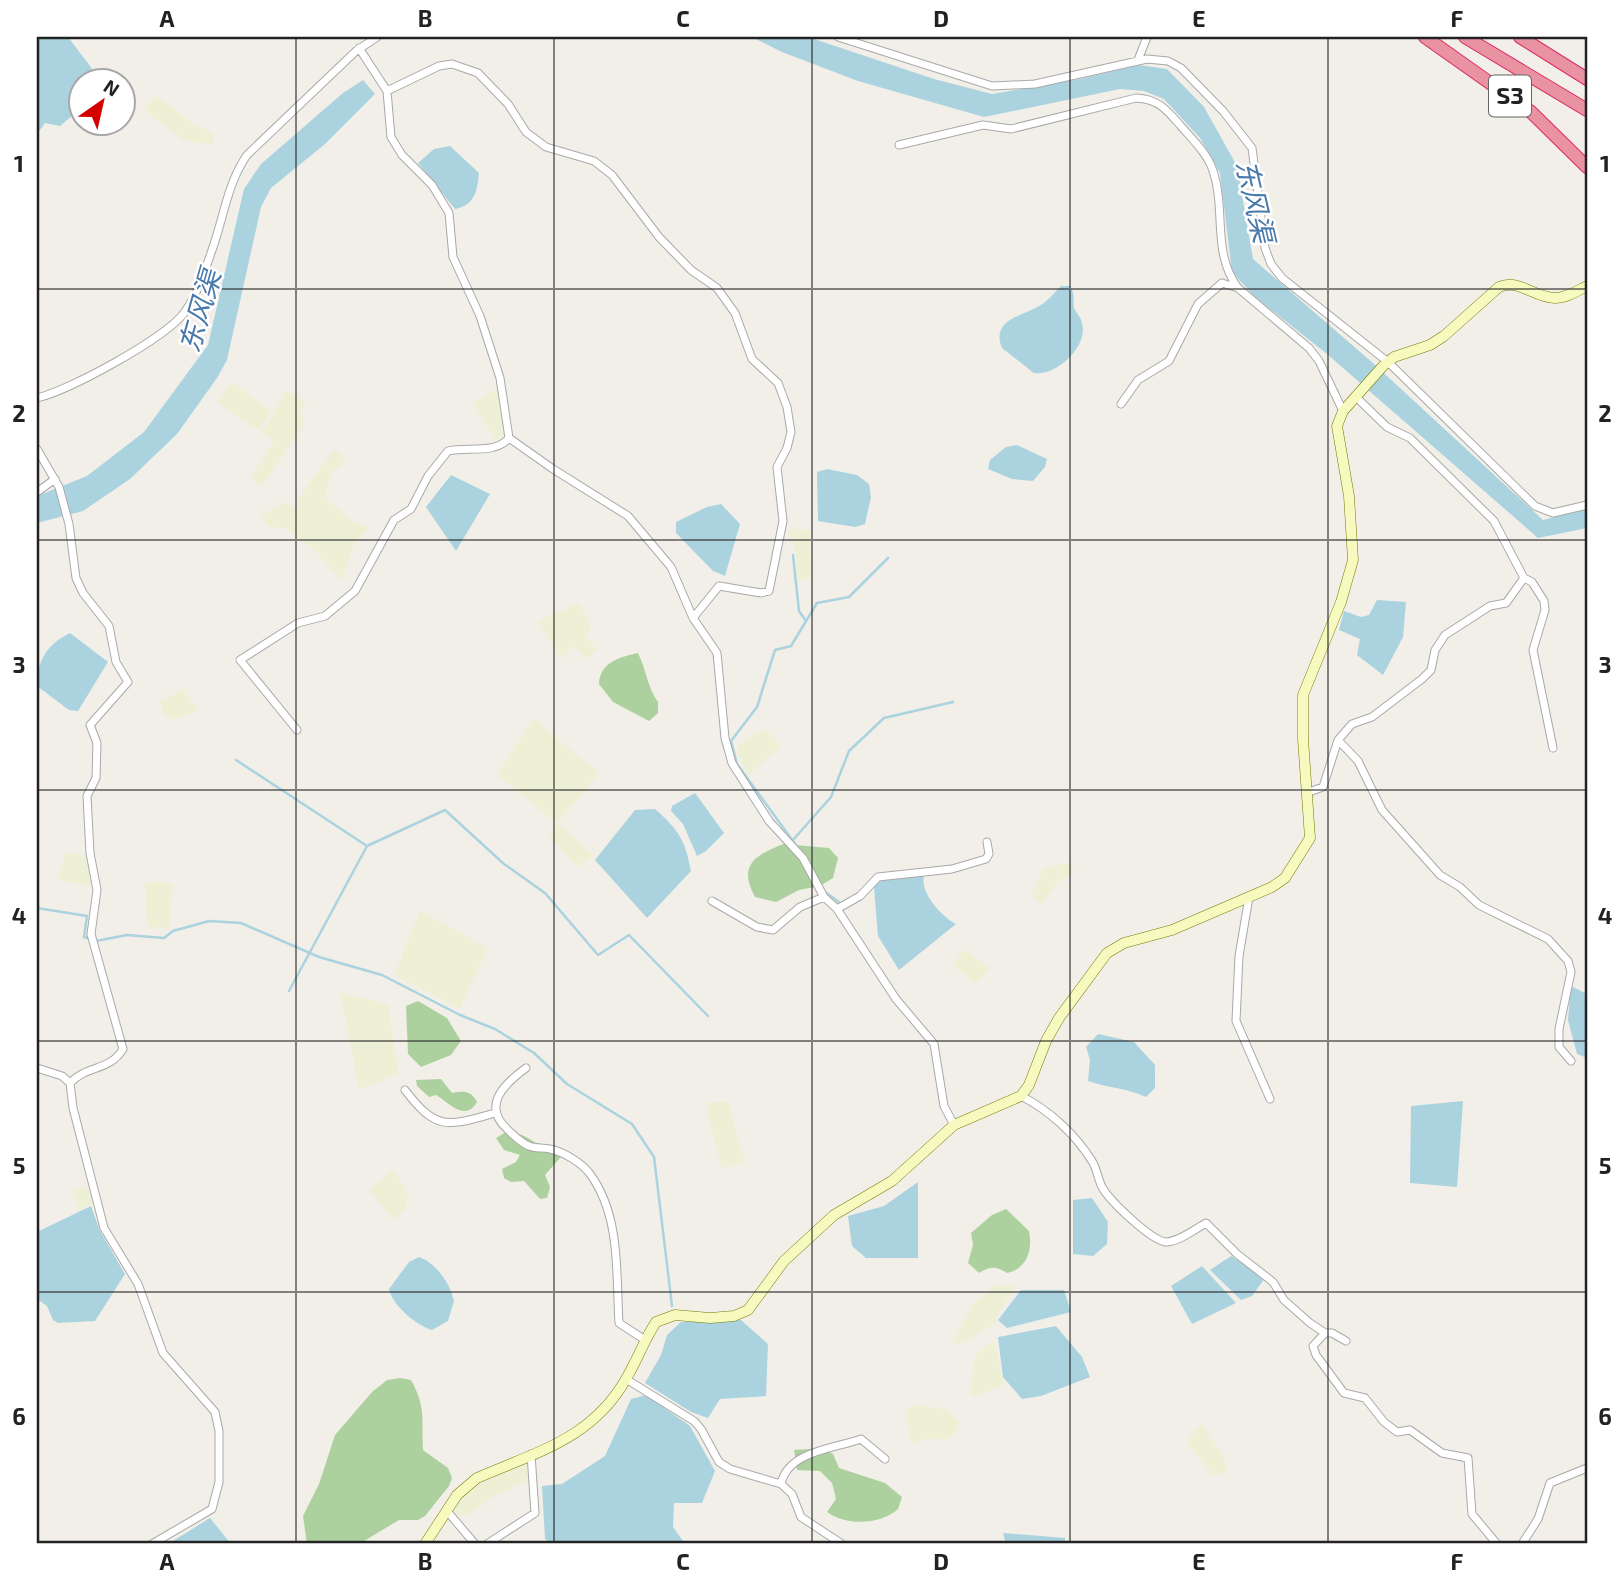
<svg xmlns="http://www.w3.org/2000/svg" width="1624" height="1581" viewBox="0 0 1624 1581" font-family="'Exo 2','Noto Sans SC',sans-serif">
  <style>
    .farmland { fill: #eef0d5 }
    .forest { fill: #add19e }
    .water { fill: #aad3df }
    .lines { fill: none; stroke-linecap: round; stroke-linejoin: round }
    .stream { stroke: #aad3df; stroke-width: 2.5 }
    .street-casing { stroke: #a9a9a9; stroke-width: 9 }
    .secondary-casing { stroke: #707d05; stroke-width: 11 }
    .highway-casing { stroke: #dc2a67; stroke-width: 14 }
    .street { stroke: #fff; stroke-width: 7 }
    .secondary { stroke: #f7fabf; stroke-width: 10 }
    .highway { stroke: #e892a2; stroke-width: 12 }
    .grid { fill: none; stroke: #222; stroke-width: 2; stroke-opacity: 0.55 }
    .labels { text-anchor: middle; stroke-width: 5; stroke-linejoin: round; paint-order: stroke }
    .shield { fill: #fff; stroke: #646464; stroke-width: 2 }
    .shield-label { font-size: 24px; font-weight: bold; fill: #222 }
    .water-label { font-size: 28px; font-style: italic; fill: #4a7aab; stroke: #fff }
    .neatline { fill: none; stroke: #222; stroke-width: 2.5 }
    .grid-label { font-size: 23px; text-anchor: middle; font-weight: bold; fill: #222 }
  </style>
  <rect width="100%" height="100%" fill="#f2efe9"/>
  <path class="farmland" d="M158 96 192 123 214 133V145L183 140 144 110 152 99Z
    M232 382 271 411 259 430 217 403Z
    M497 388 504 436 496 441 473 404Z
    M287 390 306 403 299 412 305 423 262 486 250 478 274 441 262 432Z
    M334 449 346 459 329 477 326 498 352 521 368 528 354 545 342 581 314 550 288 529 270 527 260 516 284 502 293 507Z
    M796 528 812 531 809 543 813 578 798 580 794 543 787 532Z
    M579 603 591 626 586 638 598 650 587 659 574 646 562 659 538 621Z
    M183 689 198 711 173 719 165 717 160 701Z
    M533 718 599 773 558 823 594 855 578 867 548 836 557 823 497 775Z
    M766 729 781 746 749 775 737 756 738 744Z
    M65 852 89 856 95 887 58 880Z
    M1074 862 1070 876 1059 881 1042 904 1037 902 1032 893 1043 868Z
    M145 882 173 883 169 929 147 926Z
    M420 911 488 948 460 1009 394 975Z
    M964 949 990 968 976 984 952 965Z
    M340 993 388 1004 399 1074 359 1090Z
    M708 1102H728L745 1162 722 1168 707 1112Z
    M394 1169 408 1197 405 1211 393 1220 369 1190Z
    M87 1186 93 1203 79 1210 71 1191Z
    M1016 1284 994 1323 965 1342 952 1343 971 1306 993 1286Z
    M994 1340 1004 1386 970 1398 975 1355Z
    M914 1405 946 1409 959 1422 955 1434 947 1439H927L911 1444 906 1410Z
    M1201 1424 1225 1459 1227 1472 1212 1475 1187 1441Z
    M528 1459 530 1480 494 1496 466 1517 458 1515 452 1507 468 1488Z"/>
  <path class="forest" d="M638 653C646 669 648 689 658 702V713L649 721 613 702 599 684C600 662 620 657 638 653Z
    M783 844 829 848 838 858 833 878 820 886 799 890 776 902 755 897C738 865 754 856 783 844Z
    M418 1001 447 1018 461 1041 451 1055 421 1067 408 1054 406 1006Z
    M441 1079 452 1093C463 1091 471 1090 477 1102 465 1123 448 1102 436 1095L429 1097 417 1086 416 1080Z
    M506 1132C530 1132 533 1148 557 1150L560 1158 545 1175 550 1187 547 1198 540 1199 524 1181 511 1182 504 1178 502 1169 516 1162 520 1155 504 1150 496 1138Z
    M1006 1209 1029 1231C1033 1250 1027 1269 1007 1273 996 1266 990 1266 979 1273L968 1263 973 1245 971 1233 992 1215Z
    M400 1378 411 1380C427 1408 421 1421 423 1450L448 1468 452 1478 449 1486 425 1516 418 1520H399L359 1544H307L303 1516 319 1484 335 1435 372 1392 387 1380Z
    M823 1448 833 1454 839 1468 885 1483 902 1497 898 1509C881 1525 846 1526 827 1512L836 1499 832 1483 820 1471 797 1470 794 1450Z"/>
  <path class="water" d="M37 37H68L100 79 80 80V109L60 126 45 123 37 134Z
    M752 37H808L934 79 992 94 1080 79 1139 65 1167 69 1204 107 1237 166 1253 259 1374 364 1543 520 1587 509V528L1538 538 1327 354 1254 296 1232 272 1220 173 1200 138 1164 99 1144 91 1120 89 984 117 858 81 782 52Z
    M363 80 375 94 325 144 271 188 261 207 227 360 217 378 177 434 130 479 83 511 37 523V496L87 476 144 432 208 345 244 189 261 164 343 93Z
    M450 146 479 173C477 192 475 205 455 209L418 163 434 149Z
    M1061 286H1070C1075 294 1073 299 1074 308 1076 313 1081 317 1082 323 1089 346 1056 377 1034 373L1002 348C990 319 1024 316 1041 305 1049 300 1055 292 1061 286Z
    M1017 445 1047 459 1045 467 1033 481 1012 479 988 469 990 460 1006 447Z
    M827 469 857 475 869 484 871 497 865 524 855 527 818 521 817 472Z
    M451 475 490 494 456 551 426 507Z
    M721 504 740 524 725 576 713 571 676 533V522L707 507Z
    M1377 600 1406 602 1403 637 1383 675 1357 655 1360 639 1339 630 1344 611 1361 617 1369 615Z
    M70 633 108 662 78 711 69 710 37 686C37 661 47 644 70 633Z
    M695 793 724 833 706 851 697 856 683 824 671 811 672 806Z
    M655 809C679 830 685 840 691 871L647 918 595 860 635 810Z
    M920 874 924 877C920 893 942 917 956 924L899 970 878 936 874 887 878 881Z
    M1571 986 1587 994V1058L1577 1054 1568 1020Z
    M1098 1034 1134 1042 1155 1065V1088L1146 1097C1127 1088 1108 1088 1088 1081L1090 1060 1086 1047Z
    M1463 1101 1457 1187 1410 1183 1411 1106Z
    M918 1182V1258H866L852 1246 848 1216 884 1206Z
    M1092 1198 1108 1222 1107 1244 1093 1256 1073 1254V1200Z
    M91 1206 100 1231 125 1274 95 1321 58 1323 53 1320 47 1306 37 1299V1232Z
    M1231 1256 1265 1278 1252 1296 1241 1300 1210 1270Z
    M419 1257C436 1263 450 1283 454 1301L448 1321 432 1330C416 1325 393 1306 389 1289L409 1262Z
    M1202 1266 1236 1303 1192 1324 1171 1286Z
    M1021 1290H1064L1071 1312 1007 1328 998 1320Z
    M741 1320 768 1344 766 1396 720 1399 708 1418 691 1412 645 1383 661 1355 667 1335 681 1322Z
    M1056 1326 1082 1357 1090 1377 1041 1396 1022 1399 1003 1377 998 1337Z
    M646 1395 690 1426 715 1471 702 1503H674L673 1527 685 1544H552L545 1539 542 1486 562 1484 605 1456 631 1399Z
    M210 1518 231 1544H168Z
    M1003 1533 1065 1538V1544H1006Z"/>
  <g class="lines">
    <path class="stream" d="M793 555 799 611 806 621
      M236 760 367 846
      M793 840 831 797 849 751 884 718 953 702
      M798 848 737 764 731 741 757 707 775 650 791 646 817 603 849 597 888 558
      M825 892 839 902
      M37 908 87 916 84 937 96 941 127 935 164 938 173 931 209 921 241 923 319 957 382 975 460 1015 495 1029 534 1053 567 1084 632 1124 654 1157 672 1306
      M289 991 367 846 445 810 504 864 545 893 598 955 629 935 708 1016"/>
    <g class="street-casing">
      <path id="street" d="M838 37 992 86 1035 84 1147 59 1168 61 1181 68 1223 111 1252 148 1265 248 1271 264 1282 278 1388 362 1535 506 1553 513 1587 505
        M359 48 387 91 391 137 402 155 432 185 449 213 453 257 480 316 500 378 509 438 553 469 628 516 671 567 693 618 717 653 725 738 732 763 769 821 803 858 824 897 837 909 896 999 934 1044 944 1106 954 1125
        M1138 60 1147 37
        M387 91 439 66 452 64 478 73 508 104 526 132 546 147 594 161 612 175 659 237 691 270 717 288 735 313 752 359 778 383 787 407 791 432 787 448 777 467 783 521 769 591 761 593 719 586 693 618
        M899 145 983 125 1011 129 1136 98C1158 99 1166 109 1180 125 1191 138 1206 152 1212 168 1227 208 1211 252 1238 288
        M1356 397 1387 427 1410 438 1494 521 1524 578 1532 582 1544 601 1545 610 1533 650 1553 748
        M37 398C70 390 164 339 184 313 197 295 205 271 212 250 224 217 227 184 247 155L356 51 377 37
        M1121 404 1138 380 1169 361 1198 304 1222 283 1238 288 1309 348 1319 361 1343 411
        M37 449 59 487 69 524 76 578 83 593 109 626 116 662 128 682 90 725 97 743 96 778 87 796 90 853 97 890 91 934 123 1049C110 1071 87 1065 70 1083
        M37 492 55 479
        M297 730 240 660 298 623 325 616 355 591 394 520 411 509 428 476 448 451C467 446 495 455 509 438
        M1338 740 1358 761 1382 810 1440 875 1460 887 1479 905 1548 939 1568 961 1571 972 1559 1029V1047L1571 1061
        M1306 793 1323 787 1338 740 1352 724 1372 717 1422 679 1431 670 1435 650 1445 635 1490 606 1506 603 1524 578
        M1249 897 1239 956 1236 1021 1270 1099
        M712 901 757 927 773 930 800 907 824 897
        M837 909 860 896 878 877 952 869 986 859 989 854 987 842
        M37 1068 62 1076 70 1083 73 1108 104 1228 138 1284 163 1353 215 1412 219 1431V1482L212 1509 152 1544
        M526 1068C504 1084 481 1106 508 1130 515 1136 521 1143 529 1146 536 1149 543 1147 550 1149 564 1152 582 1163 590 1174 621 1216 616 1274 619 1323L645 1340
        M405 1090C437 1132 448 1126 495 1113
        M1021 1096C1049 1110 1075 1134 1092 1161 1097 1169 1098 1179 1102 1187 1109 1200 1152 1242 1167 1242 1180 1241 1195 1229 1206 1223L1237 1254 1273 1282 1284 1300 1310 1323 1325 1333H1332L1346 1341
        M1325 1333 1313 1346 1316 1355 1344 1393 1365 1398 1384 1422 1397 1432 1410 1430 1442 1453 1468 1458 1472 1514 1497 1544
        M626 1379 694 1421 701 1429 719 1462 730 1469 781 1484 792 1494 801 1517 842 1544
        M781 1484C788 1451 833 1449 861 1439L885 1459
        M447 1511 475 1544
        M487 1544 535 1513 531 1454
        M1522 1544 1538 1519 1550 1483 1587 1468"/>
    </g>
    <g class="secondary-casing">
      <path id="secondary" d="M425 1544 457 1495 477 1478C536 1452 592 1439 626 1379 637 1361 644 1340 656 1322L675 1315 710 1318 734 1316 748 1310 784 1261 834 1215 892 1181 954 1125 1021 1096 1029 1085 1046 1041 1059 1018 1107 953 1124 943 1172 930 1272 887 1285 878 1310 838 1303 739V695L1341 602 1353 560 1349 496 1337 426 1343 411 1383 366 1394 357 1430 345 1444 336 1499 287C1519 278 1534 298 1555 298 1566 298 1577 291 1587 286"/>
    </g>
    <g class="highway-casing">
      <path id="highway" d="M1425 37 1531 112 1587 167
        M1465 37 1587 110
        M1520 37 1587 79"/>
    </g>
    <use href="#street" class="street"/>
    <use href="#secondary" class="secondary"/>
    <use href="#highway" class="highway"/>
  </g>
  <path class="grid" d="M296 37V1544M554 37V1544M812 37V1544M1070 37V1544M1328 37V1544M37 289H1587M37 540H1587M37 790H1587M37 1041H1587M37 1292H1587"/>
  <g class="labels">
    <rect class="shield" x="1489" y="75.5" width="42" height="41" rx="5"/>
    <g class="shield-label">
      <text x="1510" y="104">S3</text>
    </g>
    <g class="water-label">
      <text transform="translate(1255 201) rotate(77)" y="10">东风渠</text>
      <text transform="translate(200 311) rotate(-74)" y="10">东风渠</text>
    </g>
  </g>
  <rect width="1624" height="1581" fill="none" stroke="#ffffff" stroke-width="77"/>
  <g transform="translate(102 102) rotate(34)"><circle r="33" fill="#ffffff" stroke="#a7a7a7" stroke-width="2"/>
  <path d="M0-5L12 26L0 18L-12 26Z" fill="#d40000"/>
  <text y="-10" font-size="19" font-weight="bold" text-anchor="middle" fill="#222222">N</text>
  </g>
  <rect x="38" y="38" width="1548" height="1504" class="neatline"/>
  <g class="grid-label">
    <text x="167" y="27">A</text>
    <text x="425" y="27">B</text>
    <text x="683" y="27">C</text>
    <text x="941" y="27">D</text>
    <text x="1199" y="27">E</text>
    <text x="1457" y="27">F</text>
    <text x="19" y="172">1</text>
    <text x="1605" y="172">1</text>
    <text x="19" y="422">2</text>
    <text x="1605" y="422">2</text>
    <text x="19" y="673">3</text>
    <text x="1605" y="673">3</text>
    <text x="19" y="924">4</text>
    <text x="1605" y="924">4</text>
    <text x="19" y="1174">5</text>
    <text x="1605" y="1174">5</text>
    <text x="19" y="1425">6</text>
    <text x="1605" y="1425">6</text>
    <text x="167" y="1570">A</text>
    <text x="425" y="1570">B</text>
    <text x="683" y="1570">C</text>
    <text x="941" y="1570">D</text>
    <text x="1199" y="1570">E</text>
    <text x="1457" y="1570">F</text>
  </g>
</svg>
